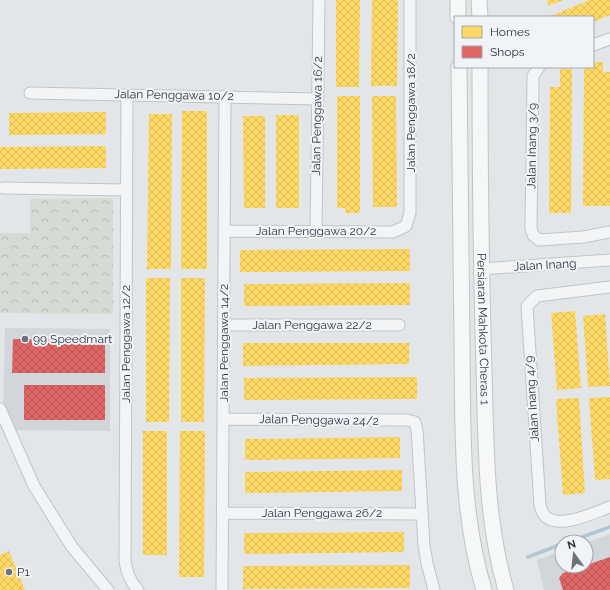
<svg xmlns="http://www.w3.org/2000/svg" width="610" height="590" viewBox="0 0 610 590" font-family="Raleway,sans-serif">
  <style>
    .built { fill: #d1d6db }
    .park { fill: url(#park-crowns) }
    .homes { fill: url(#homes-cross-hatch) }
    .shops { fill: url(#shops-cross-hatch) }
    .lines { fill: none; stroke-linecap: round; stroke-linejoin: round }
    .stream { stroke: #b1c5d3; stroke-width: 3.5 }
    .street-casing { stroke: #c1c4c6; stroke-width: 13 }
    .secondary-casing { stroke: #c1c4c6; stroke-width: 17 }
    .street { stroke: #f2f4f5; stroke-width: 11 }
    .secondary { stroke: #f6f7f7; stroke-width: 15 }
    .poi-dot { fill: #6a737c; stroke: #f1f4f7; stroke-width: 1.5 }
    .labels { text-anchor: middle; stroke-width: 4; stroke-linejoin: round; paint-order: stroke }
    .street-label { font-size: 12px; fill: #293542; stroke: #f1f4f7 }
    .poi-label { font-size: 12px; fill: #293542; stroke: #f1f4f7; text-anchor: start }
  </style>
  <defs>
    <pattern id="park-crowns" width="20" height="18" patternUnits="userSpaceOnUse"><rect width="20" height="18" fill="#d5dcd3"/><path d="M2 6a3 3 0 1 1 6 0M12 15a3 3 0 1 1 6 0" fill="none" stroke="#b7bdb6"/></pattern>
    <pattern id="homes-cross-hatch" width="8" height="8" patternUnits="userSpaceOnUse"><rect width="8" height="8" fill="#ffd966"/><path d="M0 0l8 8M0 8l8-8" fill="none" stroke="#dbbb5a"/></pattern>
    <pattern id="shops-cross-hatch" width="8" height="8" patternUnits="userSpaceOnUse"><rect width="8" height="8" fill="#e06666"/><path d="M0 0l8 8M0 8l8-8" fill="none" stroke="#b65556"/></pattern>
  </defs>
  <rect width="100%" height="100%" fill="#e3e6e8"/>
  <path class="built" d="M5 328 110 329V431L14 430 3 407Z
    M610 534V590H544L537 560 562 551V566H586V543Z"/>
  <path class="park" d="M113 198V314L0 313V233H30V199Z"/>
  <path class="homes" d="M336 0H360L359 87H336Z
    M372 0H398L397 86H371Z
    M547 0H563L549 6Z
    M590 0H610V15L593 22V17H548Z
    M593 62H603V72H610V206H583L584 67H593Z
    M560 69H572L571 213H549L550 87H560Z
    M337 96H360V213H345V208H337Z
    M372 96H396L397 207H373Z
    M182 111H207V269H181Z
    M106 112V134L9 135V113Z
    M149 114H172L171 269H147Z
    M276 115H299V208H276Z
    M243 116H265V208H244Z
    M106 146V168L0 169V147Z
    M410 249V271L240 272V250Z
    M146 278H170L169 422H146Z
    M181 278H205L204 422H181Z
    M410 283V305L244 306V284Z
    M575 311 581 388 557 390 551 313Z
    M605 314 610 386 588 387 583 316Z
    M243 343H409V364L243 366Z
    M417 377V399L244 400V378Z
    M610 397V479L595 480 589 398Z
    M579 398 585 493 563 495 556 399Z
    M143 431H167V555H143Z
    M180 431H205L204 577H179Z
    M400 437V458L245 460V439Z
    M402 470V491L245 493V472Z
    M404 532V552L244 554V533Z
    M9 551 25 590H0V555Z
    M410 565V588L243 589V566Z"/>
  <path class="shops" d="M13 339H105V373H12Z
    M24 385H105V420H24Z
    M610 557V590H563L559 578 563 573Z"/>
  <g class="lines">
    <path class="stream" d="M568 542 610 527
      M528 557 562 544"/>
    <g class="street-casing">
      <path id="street" d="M593 45 610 39
        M539 67 533 76 531 228 533 235 539 240 583 237 610 232
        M30 93 318 99
        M127 95 125 561C127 573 130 581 138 590
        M3 188 127 190
        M225 231 393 232 406 226 410 213V0
        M316 231 319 0
        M481 269 610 260
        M610 287 537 296 527 306 540 505C541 509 543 514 546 517 561 529 593 513 610 507
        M224 325H399
        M0 409 34 486 72 547 108 590
        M223 419 407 420 415 422 417 430 424 545 427 563 434 590
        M223 513 422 514
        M222 590 225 96"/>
    </g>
    <g class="secondary-casing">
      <g id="secondary">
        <path d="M458 0V17"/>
        <path d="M479 0 480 17"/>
        <path d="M459 67C460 159 461 251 462 343 463 425 460 511 484 590"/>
        <path id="s1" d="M480 67C480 168 481 268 484 369 486 443 485 518 506 590"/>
      </g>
    </g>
    <use href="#street" class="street"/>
    <use href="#secondary" class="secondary"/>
  </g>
  <g class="poi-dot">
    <circle cx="25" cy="339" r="4"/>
    <circle cx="9" cy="572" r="4"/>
  </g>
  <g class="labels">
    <g class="street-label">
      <text transform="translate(174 95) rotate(1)" y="4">Jalan Penggawa 10/2</text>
      <text transform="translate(411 113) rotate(-90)" y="4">Jalan Penggawa 18/2</text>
      <text transform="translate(317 116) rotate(-89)" y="4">Jalan Penggawa 16/2</text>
      <text transform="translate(532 146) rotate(-89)" y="4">Jalan Inang 3/9</text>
      <text x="316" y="235">Jalan Penggawa 20/2</text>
      <text transform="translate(545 265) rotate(-3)" y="4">Jalan Inang</text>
      <text x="312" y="329">Jalan Penggawa 22/2</text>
      <text dy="4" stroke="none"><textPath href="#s1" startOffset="262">Persiaran Mahkota Cheras 1</textPath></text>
      <text transform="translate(224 343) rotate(-90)" y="4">Jalan Penggawa 14/2</text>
      <text transform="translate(126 344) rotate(-90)" y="4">Jalan Penggawa 12/2</text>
      <text transform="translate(532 399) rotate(-94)" y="4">Jalan Inang 4/9</text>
      <text transform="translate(319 420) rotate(1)" y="4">Jalan Penggawa 24/2</text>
      <text x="322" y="517">Jalan Penggawa 26/2</text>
    </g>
    <g class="poi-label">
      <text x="33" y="343">99 Speedmart</text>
      <text x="17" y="576">P1</text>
    </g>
  </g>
  <rect x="454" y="16" width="140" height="52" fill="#f1f4f7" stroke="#a1a8af"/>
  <rect x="462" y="26" width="20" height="12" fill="#ffd966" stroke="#a1a8af"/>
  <text x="490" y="36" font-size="12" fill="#293542">Homes</text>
  <rect x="462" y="46" width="20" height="12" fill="#e06666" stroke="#a1a8af"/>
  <text x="490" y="56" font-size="12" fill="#293542">Shops</text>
  <g transform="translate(574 554) rotate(345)"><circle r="19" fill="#f1f4f7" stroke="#a1a8af"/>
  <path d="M0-3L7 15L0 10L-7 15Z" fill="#6a737c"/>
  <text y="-6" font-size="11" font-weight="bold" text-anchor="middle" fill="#293542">N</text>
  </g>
</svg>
